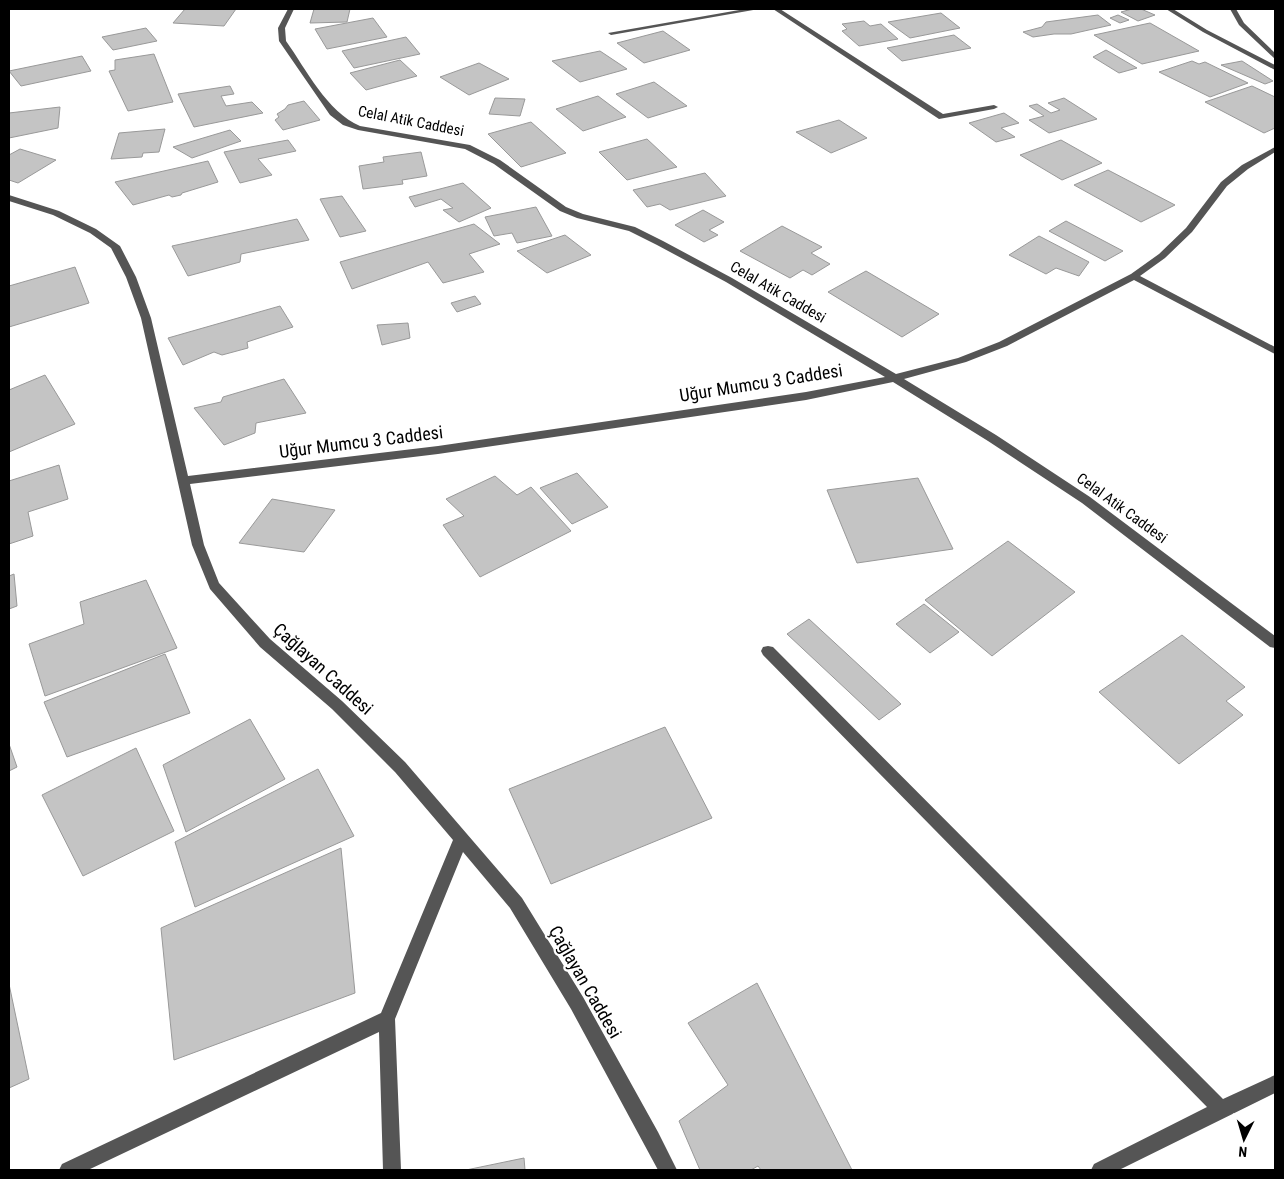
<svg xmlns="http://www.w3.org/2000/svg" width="1284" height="1179" viewBox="0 0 1284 1179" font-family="'Roboto Condensed',sans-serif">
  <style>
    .building { fill: #c4c4c4; stroke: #999 }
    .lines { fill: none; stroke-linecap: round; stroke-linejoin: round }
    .minor { fill: #555; fill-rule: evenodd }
    .labels { text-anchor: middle; stroke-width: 4.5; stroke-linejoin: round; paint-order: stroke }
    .far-street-label { font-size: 15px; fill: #000; stroke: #fff }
    .street-label { font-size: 18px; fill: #000; stroke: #fff }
  </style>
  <rect width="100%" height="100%" fill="#fff"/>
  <path class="building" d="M185 9H236L224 26 173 23Z
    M314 9H350L347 22 310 23Z
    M1132 9H1141L1155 15 1138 21 1121 12Z
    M941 13 960 28 910 38 888 22Z
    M1098 15 1111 25 1071 34H1054L1033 37 1023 32 1042 27 1046 22Z
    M1118 15 1129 20 1120 23 1110 18Z
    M373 18 387 37 327 49 315 29Z
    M864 21 870 26 881 24 898 39 859 46 842 31 847 29 842 24Z
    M1150 23 1199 51 1142 64 1094 35Z
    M146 28 157 41 113 50 102 37Z
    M663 31 690 50 644 63 617 43Z
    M954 35 971 48 902 61 887 48Z
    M406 37 420 54 354 68 342 51Z
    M1106 50 1137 68 1119 73 1093 57Z
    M600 51 627 69 580 82 552 61Z
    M154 54 173 102 128 111 109 71 115 70V60Z
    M82 56 91 71 21 86 9 71Z
    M400 60 417 76 366 90 350 73Z
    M1192 61 1199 64 1205 62 1248 83 1210 97 1159 72Z
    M1242 61 1273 81 1265 84 1221 65Z
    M479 63 509 79 469 95 440 77Z
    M654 82 687 106 648 118 616 94Z
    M230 86 234 94 221 96 226 106 252 102 263 113 194 127 178 94Z
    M1252 86 1275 97V128L1264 133 1205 102Z
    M598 96 626 117 583 131 556 109Z
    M495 98 525 99 520 116 489 114Z
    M1064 98 1097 119 1049 133 1029 120 1044 116 1029 106 1037 104 1051 113 1060 110 1048 103Z
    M304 101 320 120 283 130 275 120 279 117 277 114 285 109 288 105Z
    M60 107 58 128 9 138V113Z
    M1004 113 1019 123 1001 128 1015 137 996 142 969 123Z
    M839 120 867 138 831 153 796 132Z
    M531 122 566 153 521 167 488 134Z
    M165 129 159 152 143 153 142 157 111 159 119 133Z
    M230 130 241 141 192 158 173 147Z
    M647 139 677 167 627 180 599 152Z
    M288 140 296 151 258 159 272 175 240 183 224 152Z
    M1061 140 1102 163 1062 180 1020 155Z
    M20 149 56 160 18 183 9 180V155Z
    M421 152 427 176 402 180 403 184 363 189 359 166 384 162 383 157Z
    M208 161 218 182 182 193 181 195 172 197 169 195 133 205 115 182Z
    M1108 170 1175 205 1141 222 1074 185Z
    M705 173 726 196 670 210 660 204 647 207 633 190Z
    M463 183 491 208 459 222 443 210 453 208 441 199 415 207 409 197Z
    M342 196 366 231 340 237 320 199Z
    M536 207 552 236 517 243 512 233 494 236 485 217Z
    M703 210 724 222 709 230 718 235 704 242 675 225Z
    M297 219 309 240 241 254 240 262 188 276 172 246Z
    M1066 221 1123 251 1105 261 1049 231Z
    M474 224 500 244 469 254 484 272 443 283 428 262 352 289 340 262Z
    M782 226 822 247 811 253 830 264 812 275 803 270 790 278 740 251Z
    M565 235 591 255 547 273 517 251Z
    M1039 236 1089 262 1079 276 1056 268 1046 274 1009 255Z
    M75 267 89 303 9 327V286Z
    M866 271 939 314 902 337 828 292Z
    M475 296 481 304 457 312 451 303Z
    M280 306 293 327 247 342 248 348 222 355 214 352 183 365 168 338Z
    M408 323 410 338 382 345 377 325Z
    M45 375 75 424 9 452V390Z
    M284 379 306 413 256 423 255 433 224 445 194 408 221 402 223 397Z
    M59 465 68 499 28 512 33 536 9 544V481Z
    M577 473 608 507 572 524 540 488Z
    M495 476 517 495 531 487 571 531 480 577 443 525 464 516 446 499Z
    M918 478 953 549 857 563 827 490Z
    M272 499 335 510 304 552 239 543Z
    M1008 541 1075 592 992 656 925 600Z
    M14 574 17 606 9 609V576Z
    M146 580 177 648 45 696 29 644 84 624 80 602Z
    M924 604 959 632 930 653 896 624Z
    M809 619 901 704 879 720 787 634Z
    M1182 635 1245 687 1226 701 1243 715 1179 764 1099 692Z
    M165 654 190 713 67 757 44 702Z
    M250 719 285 779 186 832 163 765Z
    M665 727 712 818 551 884 509 789Z
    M9 744 17 767 9 771Z
    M136 748 174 831 83 876 42 795Z
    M318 769 354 836 195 907 175 842Z
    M341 848 355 993 174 1060 161 928Z
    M757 983 852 1170H761L758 1166 751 1170H700L679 1121 728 1085 688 1023Z
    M9 984 29 1079 9 1088Z
    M524 1158 525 1170H466Z"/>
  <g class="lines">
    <path class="minor" d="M288 9H294L285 28 286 41C306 69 327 112 360 126L470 145 500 160 566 207 583 214 635 227 663 241 732 278 896 374 958 358 999 342 1131 274 1159 254 1186 228 1221 182 1242 165 1275 147V152L1248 169 1227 186 1192 232 1165 258 1140 276 1275 347V354L1134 280 1007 346 966 362 904 379 996 435 1090 497 1275 636V648L1270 647 1082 503 988 441 893 382 806 400 438 454 190 484 204 545 219 583 270 639 342 701 405 762 522 898 583 997 658 1132 677 1170H658L571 1009 510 908 463 852 395 1019 401 1170H383L379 1032 88 1170H59L62 1164 381 1013 453 840 395 772 332 709 260 647 210 589 192 545 141 318 126 277 111 248 90 233 53 215 9 201V195L59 211 96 229 120 246 136 277 151 318 188 476 438 446 806 392 885 377 726 282 657 245 629 231 577 218 560 211 494 164 465 149 358 130 343 125 330 115 279 41 278 28Z
      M745 9H759L611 35 608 33Z
      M773 9H780L943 114 994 105 998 107 994 109 939 119Z
      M1166 9H1173L1207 30 1275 65V70L1203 32Z
      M1230 9H1236L1244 23 1275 53V59L1239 25Z
      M768 646 773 647 1223 1099 1275 1075V1093L1119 1170H1091L1094 1164 1207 1107 763 655 761 651 763 647Z"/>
  </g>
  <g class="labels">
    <g class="far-street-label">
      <text transform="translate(411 121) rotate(11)" y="5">Celal Atik Caddesi</text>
      <text transform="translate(778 292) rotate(30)" y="5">Celal Atik Caddesi</text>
      <text transform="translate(1122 508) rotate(36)" y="5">Celal Atik Caddesi</text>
    </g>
    <g class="street-label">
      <text transform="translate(761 383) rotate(-9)" y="6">Uğur Mumcu 3 Caddesi</text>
      <text transform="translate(361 442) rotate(-7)" y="6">Uğur Mumcu 3 Caddesi</text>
      <text transform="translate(323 669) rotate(42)" y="6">Çağlayan Caddesi</text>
      <text transform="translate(585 982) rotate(60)" y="6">Çağlayan Caddesi</text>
    </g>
  </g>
  <rect width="1284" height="1179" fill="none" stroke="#000000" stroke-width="20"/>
  <g transform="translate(1244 1139) rotate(185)" stroke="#ffffff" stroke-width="4" paint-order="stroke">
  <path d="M0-4L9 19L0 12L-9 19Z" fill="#000000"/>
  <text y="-8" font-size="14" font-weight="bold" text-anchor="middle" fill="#000000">N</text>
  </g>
</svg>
